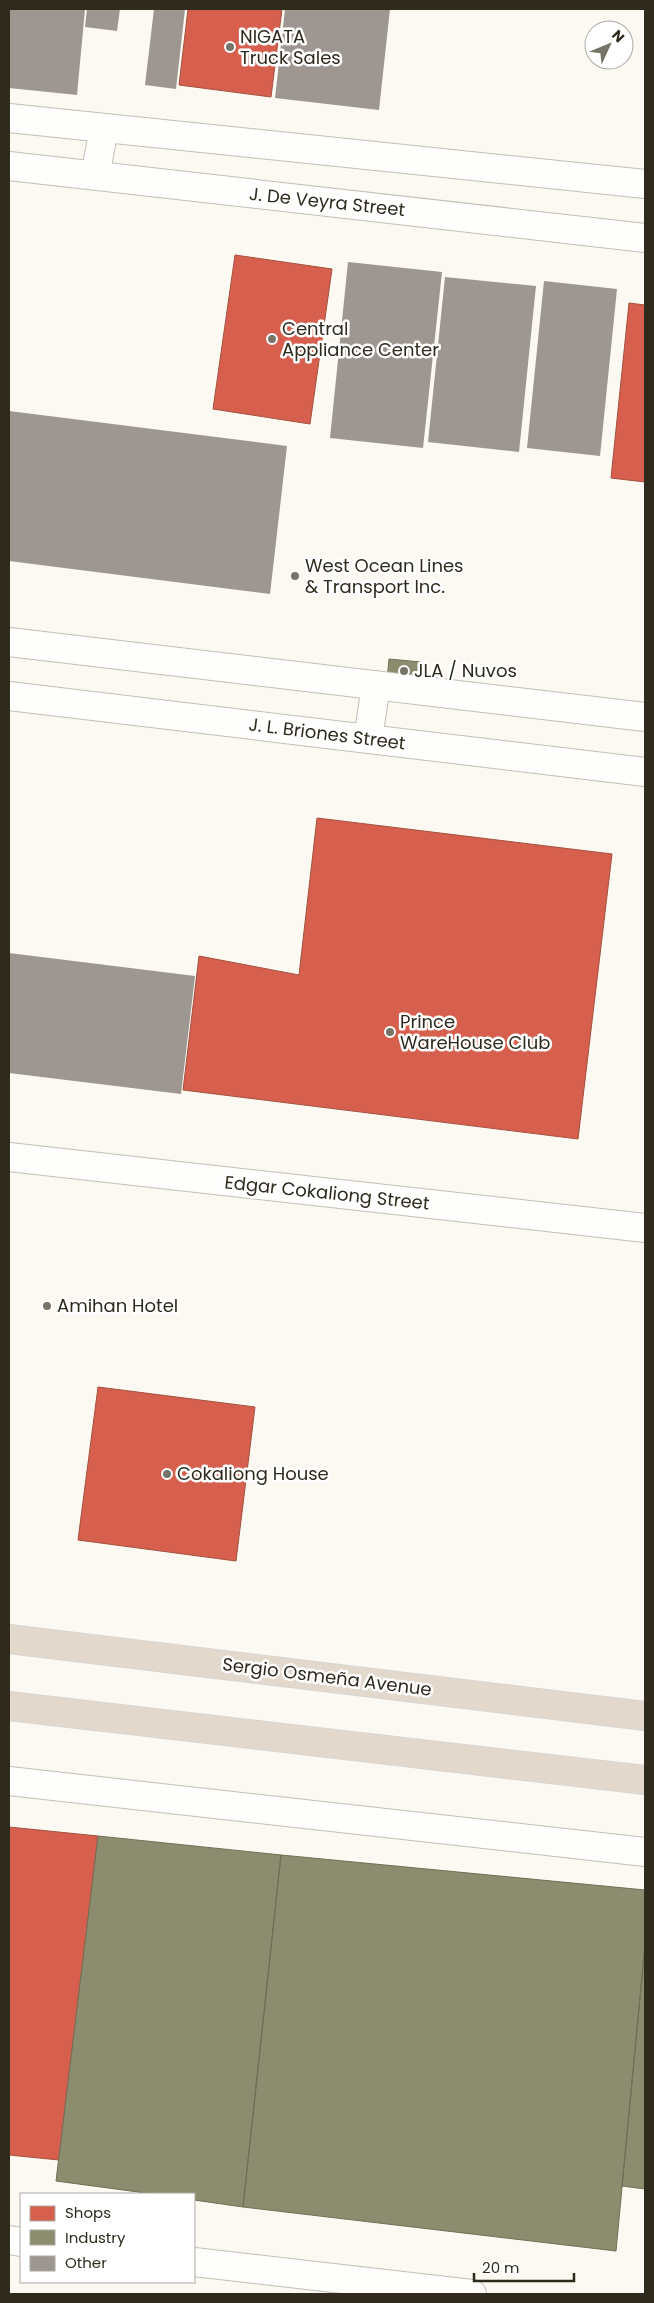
<svg xmlns="http://www.w3.org/2000/svg" width="654" height="2303" viewBox="0 0 654 2303" font-family="Poppins,sans-serif">
  <style>
    .shops { fill: #d6604d; stroke: #a4503f }
    .industry { fill: #8c8c6e; stroke: #706f56 }
    .building { fill: #9e9691 }
    .lines { fill: none; stroke-linecap: round; stroke-linejoin: round }
    .street-casing { stroke: #c1bfb5; stroke-width: 30 }
    .highway-casing { stroke: #d8d6d1; stroke-width: 30 }
    .street { stroke: #fefefd; stroke-width: 28 }
    .highway { stroke: #e3d8cc; stroke-width: 28 }
    .poi-dot { fill: #767367; stroke: #fff; stroke-width: 2 }
    .labels { text-anchor: middle; stroke-width: 5; stroke-linejoin: round; paint-order: stroke }
    .poi-label { font-size: 18px; fill: #2e2b1d; stroke: #fff; text-anchor: start }
    .street-label { font-size: 18px; fill: #2e2b1d; stroke: #fff }
  </style>
  <rect width="100%" height="100%" fill="#fbf9f1"/>
  <path class="shops" d="M188 9H282L271 97 179 85Z
    M235 255 332 269 310 424 213 409Z
    M629 303 645 305V482L611 478Z
    M317 818 612 854 578 1139 183 1090 199 956 299 975Z
    M98 1387 255 1407 236 1561 78 1540Z
    M9 1827 98 1836 59 2160 9 2155Z"/>
  <path class="industry" d="M389 659 421 662 419 684 387 680Z
    M98 1836 281 1855 243 2207 194 2200V2194H153L56 2181Z
    M281 1855 645 1890V1945L616 2251 243 2207Z
    M645 1945V2189L622 2186Z"/>
  <path class="building" d="M9 9H85L77 95 9 88Z
    M87 9H120L117 31 85 27Z
    M154 9H185L176 89 145 85Z
    M285 9H390L379 110 275 98Z
    M348 262 442 272 423 448 330 438Z
    M445 277 536 286 519 452 428 442Z
    M544 281 617 289 600 456 527 448Z
    M9 411 287 446 270 594 9 561Z
    M9 953 195 976 181 1094 9 1073Z"/>
  <g class="lines">
    <g class="street-casing">
      <path id="street" d="M9 118 645 184
        M9 166 645 238
        M95 176 104 129
        M9 642 645 717
        M9 696 645 772
        M368 739 376 685
        M9 1157 645 1228
        M9 1781 645 1852
        M9 2240 21 2242
        M194 2262 472 2294"/>
    </g>
    <g class="highway-casing">
      <path id="highway" d="M9 1639 645 1716
        M9 1706 645 1780"/>
    </g>
    <use href="#street" class="street"/>
    <use href="#highway" class="highway"/>
  </g>
  <g class="poi-dot">
    <circle cx="230" cy="47" r="5"/>
    <circle cx="272" cy="339" r="5"/>
    <circle cx="295" cy="576" r="5"/>
    <circle cx="404" cy="671" r="5"/>
    <circle cx="390" cy="1032" r="5"/>
    <circle cx="47" cy="1306" r="5"/>
    <circle cx="167" cy="1474" r="5"/>
  </g>
  <g class="labels">
    <g class="poi-label">
      <text x="240" y="43">NIGATA<tspan x="240" dy="21">Truck Sales</tspan></text>
      <text x="282" y="335">Central<tspan x="282" dy="21">Appliance Center</tspan></text>
      <text x="305" y="572">West Ocean Lines<tspan x="305" dy="21">&amp; Transport Inc.</tspan></text>
      <text x="414" y="677">JLA / Nuvos</text>
      <text x="400" y="1028">Prince<tspan x="400" dy="21">WareHouse Club</tspan></text>
      <text x="57" y="1312">Amihan Hotel</text>
      <text x="177" y="1480">Cokaliong House</text>
    </g>
    <g class="street-label">
      <text transform="translate(327 202) rotate(6)" y="6">J. De Veyra Street</text>
      <text transform="translate(327 734) rotate(7)" y="6">J. L. Briones Street</text>
      <text transform="translate(327 1193) rotate(6)" y="6">Edgar Cokaliong Street</text>
      <text transform="translate(327 1677) rotate(7)" y="6">Sergio Osmeña Avenue</text>
    </g>
  </g>
  <rect width="654" height="2303" fill="none" stroke="#2e2b1d" stroke-width="20"/>
  <rect x="20" y="2193" width="175" height="90" fill="#ffffff" stroke="#abaaa5"/>
  <rect x="30" y="2206" width="25" height="15" fill="#d6604d" stroke="#abaaa5"/>
  <text x="65" y="2218" font-size="15" fill="#2e2b1d">Shops</text>
  <rect x="30" y="2230" width="25" height="15" fill="#8c8c6e" stroke="#abaaa5"/>
  <text x="65" y="2243" font-size="15" fill="#2e2b1d">Industry</text>
  <rect x="30" y="2256" width="25" height="15" fill="#9e9691" stroke="#abaaa5"/>
  <text x="65" y="2268" font-size="15" fill="#2e2b1d">Other</text>
  <g transform="translate(609 45) rotate(46)"><circle r="24" fill="#ffffff" stroke="#abaaa5"/>
  <path d="M0-4L9 19L0 12L-9 19Z" fill="#767367"/>
  <text y="-8" font-size="14" font-weight="bold" text-anchor="middle" fill="#2e2b1d">N</text>
  </g>
  <path d="M474 2273v8h100v-8" fill="none" stroke="#2e2b1d" stroke-width="2.5"/>
  <text x="482" y="2273" font-size="15" fill="#2e2b1d" stroke="#ffffff" stroke-width="4" paint-order="stroke">20 m</text>
</svg>
